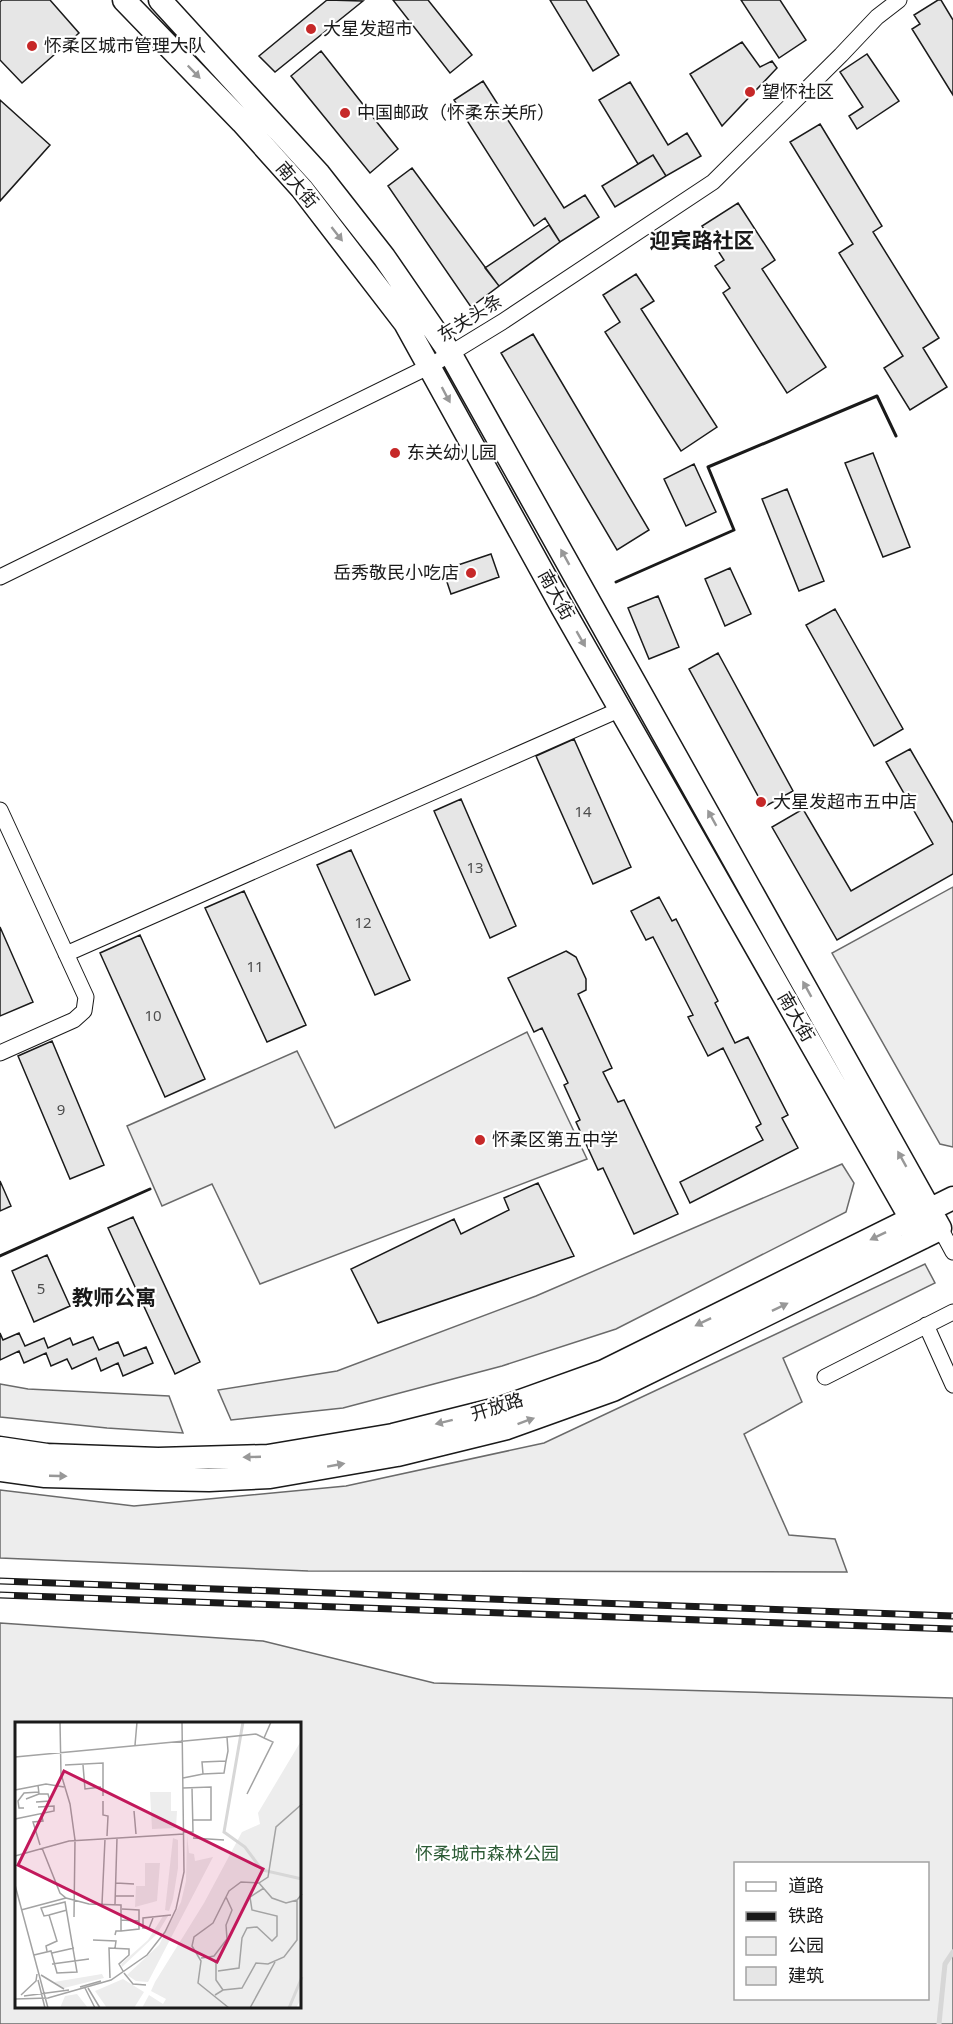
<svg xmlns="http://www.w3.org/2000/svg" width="953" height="2024" viewBox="0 0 953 2024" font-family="'Noto Sans','Noto Sans SC',sans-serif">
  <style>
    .green { fill: #ededed; stroke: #6a6a6a; stroke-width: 1.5; fill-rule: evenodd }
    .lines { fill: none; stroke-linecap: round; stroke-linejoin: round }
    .stream { stroke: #d7d7d7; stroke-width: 5 }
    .building { fill: #e6e6e6; stroke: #1a1a1a; stroke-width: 1.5 }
    .street-casing { stroke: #1a1a1a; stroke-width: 17 }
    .secondary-casing { stroke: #1a1a1a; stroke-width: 25 }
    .street { stroke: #fff; stroke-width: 15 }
    .secondary { stroke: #fff; stroke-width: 22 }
    .rail-casing { stroke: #1a1a1a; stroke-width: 7 }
    .rail { stroke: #fff; stroke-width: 4.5; stroke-dasharray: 14; stroke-linecap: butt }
    .wall { stroke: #1a1a1a; stroke-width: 3 }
    .oneway { fill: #989898 }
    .poi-dot { fill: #c62828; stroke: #fff; stroke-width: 2 }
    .labels { text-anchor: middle; stroke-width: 4.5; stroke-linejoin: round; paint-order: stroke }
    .number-label { font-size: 15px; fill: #4d4d4d }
    .poi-label { font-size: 18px; fill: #1a1a1a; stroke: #fff; text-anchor: start }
    .street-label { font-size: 18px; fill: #1a1a1a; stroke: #fff }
    .park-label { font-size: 18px; fill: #2b5a34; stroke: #fff }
    .quarter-label { font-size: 21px; font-weight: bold; fill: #1a1a1a; stroke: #fff }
    .inset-river { fill: none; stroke: #d7d7d7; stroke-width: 3 }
    .inset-road { fill: none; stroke: #a3a3a3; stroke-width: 1.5 }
    .view { fill: #c2185b; fill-opacity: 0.15; stroke: #c2185b; stroke-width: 3 }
    .inset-edge { fill: none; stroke: #1a1a1a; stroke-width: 3 }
  </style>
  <rect width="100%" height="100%" fill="#fff"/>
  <path class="green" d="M953 887V1147L940 1144 832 953Z
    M527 1032 587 1159 260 1284 212 1184 162 1206 127 1126 297 1051 335 1128Z
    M842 1164 854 1183 846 1212 616 1329 502 1366 343 1408 231 1420 218 1390 337 1371 536 1296Z
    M925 1264 935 1283 783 1358 802 1402 744 1434 789 1535 835 1539 847 1572 308 1571 0 1558V1490L134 1506 346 1486 544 1443Z
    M0 1384 28 1389 169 1396 183 1433 107 1428 0 1417Z
    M0 1623 263 1641 434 1683 953 1698V2024H0ZM16 1724H300V2008H16ZM736 1864H928V1998H736Z"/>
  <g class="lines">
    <path class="stream" d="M939 2024 945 1964 953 1952"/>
  </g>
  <path class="building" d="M2 0H50L79 33 22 83 0 60V2Z
    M327 0 363 1 275 72 259 56Z
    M393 0H428L472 55 450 73Z
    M550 0H586L619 55 593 71Z
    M741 0H780L806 40 779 58Z
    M938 0H941L953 20V95L912 29 920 24 914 15Z
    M742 42 760 67 772 61 777 68 722 126 690 74Z
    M321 51 398 149 370 173 291 76Z
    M867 54 899 101 857 129 849 116 863 107 840 72Z
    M483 81 564 208 585 195 599 217 560 242 545 218 534 226 454 100Z
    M630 82 668 145 687 133 701 156 666 176 653 155 638 164 599 100Z
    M0 100 50 145 0 201Z
    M820 124 882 226 873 232 939 338 923 348 947 387 910 410 884 368 903 356 839 253 853 244 790 142Z
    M653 155 666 176 615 207 602 186Z
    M412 168 499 286 471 307 388 186Z
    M738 203 775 260 762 269 826 367 787 393 723 293 730 288 715 266 724 260 702 226Z
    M549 225 560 242 499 286 485 268Z
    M636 274 654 301 641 309 717 427 681 451 605 332 620 322 603 295Z
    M533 334 649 530 617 550 501 353Z
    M873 453 910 547 883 557 845 463Z
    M694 464 716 512 686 526 664 479Z
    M787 489 824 581 799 591 762 499Z
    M491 554 499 577 451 594 443 570Z
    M730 568 751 614 725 626 705 579Z
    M658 596 679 647 649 659 628 608Z
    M835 609 903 729 874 746 806 625Z
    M718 653 793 791 764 807 689 669Z
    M574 739 631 867 593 884 536 756Z
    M910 749 953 823V874L837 940 772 827 803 809 851 891 933 844 886 762Z
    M461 799 516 926 490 938 434 811Z
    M351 850 410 980 375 995 317 865Z
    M244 891 306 1025 267 1042 205 908Z
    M659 897 672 921 676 919 718 1001 715 1003 735 1043 748 1037 788 1115 782 1118 798 1148 690 1203 680 1182 763 1140 756 1127 761 1124 723 1048 708 1056 688 1017 693 1015 653 937 646 940 631 911Z
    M0 927 33 1002 0 1016Z
    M140 935 205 1079 165 1097 100 953Z
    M566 951 576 957 586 979V990L578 994 612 1068 603 1072 618 1102 624 1100 678 1214 634 1234 603 1168 598 1170 576 1122 580 1120 564 1085 568 1083 542 1028 534 1032 508 978Z
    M52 1041 104 1165 70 1179 18 1056Z
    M0 1181 11 1206 0 1211Z
    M538 1183 574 1256 378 1323 351 1269 454 1219 461 1234 509 1210 504 1198Z
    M133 1217 200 1362 175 1374 108 1228Z
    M47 1255 70 1306 34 1322 12 1271Z
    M0 1333 3 1340 19 1333 25 1346 44 1338 48 1348 70 1338 73 1345 93 1337 99 1350 118 1342 124 1356 146 1347 153 1363 123 1376 118 1363 101 1371 96 1358 72 1369 67 1359 51 1366 46 1353 24 1363 19 1351 0 1360Z"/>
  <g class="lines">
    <g class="street-casing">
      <path id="street" d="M0 577 430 366 502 322 713 182 841 55 877 17 899 0
        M0 810 86 997 84 1011 74 1020 0 1053
        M66 954 621 709
        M940 1228 953 1252
        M926 1325 953 1385
        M825 1377 953 1312"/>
    </g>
    <g class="secondary-casing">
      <path id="secondary" d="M124 0 242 122 302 189 405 323 563 609 922 1238
        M160 0 319 174 384 257 450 353 940 1228
        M0 1448 47 1455 158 1459 268 1456 393 1435 501 1408 604 1371 953 1198
        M0 1470 45 1476 157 1479 209 1480 270 1477 397 1455 507 1428 613 1390 936 1231"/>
    </g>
    <use href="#street" class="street"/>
    <use href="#secondary" class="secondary"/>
    <g class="rail-casing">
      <path id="rail" d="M0 1581 953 1616
        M0 1595 953 1629"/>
    </g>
    <use href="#rail" class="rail"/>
    <path class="wall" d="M616 582 734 530 708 467 877 396 896 436
      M0 1256 150 1189"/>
  </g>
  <defs><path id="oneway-solid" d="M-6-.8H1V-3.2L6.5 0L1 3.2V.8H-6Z" transform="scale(1.5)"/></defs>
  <g class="oneway">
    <use href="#oneway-solid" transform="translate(194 72) rotate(46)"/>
    <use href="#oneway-solid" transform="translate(337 234) rotate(52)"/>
    <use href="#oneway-solid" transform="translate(446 395) rotate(62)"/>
    <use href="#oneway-solid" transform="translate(565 557) rotate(-119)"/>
    <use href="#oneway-solid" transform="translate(581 639) rotate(60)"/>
    <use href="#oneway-solid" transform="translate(712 818) rotate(-119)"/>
    <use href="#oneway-solid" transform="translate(807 989) rotate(-119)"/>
    <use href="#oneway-solid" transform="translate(902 1159) rotate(-119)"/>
    <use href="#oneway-solid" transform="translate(878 1236) rotate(154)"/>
    <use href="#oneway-solid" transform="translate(780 1307) rotate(-26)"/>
    <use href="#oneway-solid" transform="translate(703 1322) rotate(154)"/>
    <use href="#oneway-solid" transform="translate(526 1421) rotate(-20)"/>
    <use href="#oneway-solid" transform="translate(444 1422) rotate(166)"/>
    <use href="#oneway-solid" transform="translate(252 1457) rotate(178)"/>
    <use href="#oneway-solid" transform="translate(336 1465) rotate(-10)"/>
    <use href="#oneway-solid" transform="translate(58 1476) rotate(2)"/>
  </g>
  <g class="poi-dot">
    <circle cx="311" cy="29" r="6"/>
    <circle cx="32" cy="46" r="6"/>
    <circle cx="750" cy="92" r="6"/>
    <circle cx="345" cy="113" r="6"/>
    <circle cx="395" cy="453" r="6"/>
    <circle cx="471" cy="573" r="6"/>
    <circle cx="761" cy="802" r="6"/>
    <circle cx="480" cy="1140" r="6"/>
  </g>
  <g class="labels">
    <g class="number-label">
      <text x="583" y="817">14</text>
      <text x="475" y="873">13</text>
      <text x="363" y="928">12</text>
      <text x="255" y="972">11</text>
      <text x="153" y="1021">10</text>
      <text x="61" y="1115">9</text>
      <text x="41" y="1294">5</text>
    </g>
    <g class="poi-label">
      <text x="323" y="35">大星发超市</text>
      <text x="44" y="52">怀柔区城市管理大队</text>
      <text x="762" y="98">望怀社区</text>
      <text x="357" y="119">中国邮政（怀柔东关所）</text>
      <text x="407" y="459">东关幼儿园</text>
      <text x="459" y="579" text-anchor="end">岳秀敬民小吃店</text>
      <text x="773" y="808">大星发超市五中店</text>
      <text x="492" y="1146">怀柔区第五中学</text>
    </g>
    <g class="street-label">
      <text transform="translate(297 185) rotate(50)" y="6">南大街</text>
      <text transform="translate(470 318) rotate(-32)" y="6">东关头条</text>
      <text transform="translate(556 595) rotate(61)" y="6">南大街</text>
      <text transform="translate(796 1017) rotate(60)" y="6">南大街</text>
      <text transform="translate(497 1407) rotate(-17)" y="6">开放路</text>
    </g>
    <g class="park-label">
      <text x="487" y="1860">怀柔城市森林公园</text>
    </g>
    <g class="quarter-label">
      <text x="702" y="248">迎宾路社区</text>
      <text x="114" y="1305">教师公寓</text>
    </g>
  </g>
  <g transform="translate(15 1722)">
    <rect width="286" height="286" fill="#fff"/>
    <path d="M286 19 287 275 281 286H127L134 273 148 282 151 277 136 269 140 260 189 181 227 110 245 102 243 91ZM135 70H156V89H162L161 106 137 107ZM172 113 174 131 179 132 180 139 198 135 133 260 121 259 112 253 144 223 166 180 171 159ZM158 116 163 118V146L158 177 154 189 150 188ZM130 141H145L142 179 120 185 121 164H130ZM148 194H153L142 212 107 245 106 242 133 218ZM87 252 89 256 49 266 39 260ZM108 257 129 270 119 286H92L80 269ZM62 272 73 286H45L50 274Z" fill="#ededed"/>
    <path class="inset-river" d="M228 0 209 110 230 125 247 148 287 157M274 286 287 255"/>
    <path class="inset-road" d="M45 0 46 52 55 82 60 118 59 195M241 12 249 16 256 0M120 23 122 0M0 35 212 15M211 39 187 40 188 52 209 51 211 39 213 29 212 15 241 12M50 43 88 41V74M68 43 70 67 86 65M168 56 188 52M168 66 196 65V98H178M0 68 31 62 49 65M232 72 258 20 249 16M11 77 24 72 23 63M88 79V93L93 94 92 114M21 80 35 79 33 72H24M9 86H4L3 79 9 71 24 70M119 89 121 112M0 97 39 89V84L23 85M169 110H178L177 66M178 116 209 118M25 123 18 100 28 99 26 91M27 126 45 171 51 176 74 182 106 183V209H101L100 213M0 134 54 119 169 112M101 161 119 162M244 161 253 155 261 105 287 82M0 163 33 286M100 174H119M87 182 90 117M100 182 102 116M107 187 124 188V198M6 188 51 176M34 193 52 188M138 196 134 206H128V196L156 193M106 209 124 207V199L106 198M78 218 101 219 100 226M37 231 59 226M19 233 36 229 42 251 62 250 50 180 26 186 29 194 34 193 42 219 31 224 32 229M194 235 199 234 212 217 211 203 217 188 211 175M186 236 194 235 201 241V258L208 268M37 242 74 237M203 249 224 246 227 216 232 206 242 205 257 219 262 214V194L237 188 235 175 249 166M109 251 118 262 131 263M26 253 49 267M95 256 94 226 114 227V233L104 242 108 249M23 258 30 286M65 265 86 259M70 266 80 286M73 266 85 286M6 273 21 259 22 252M200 273 208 268 227 266 241 241 253 242 269 235 282 218V178M9 274 54 268M0 277 33 276 96 258 132 233 150 210 161 187 169 150 167 0M214 286 183 261 186 239 177 224 179 215 198 201 214 169 226 160 244 161 257 176 271 181 282 178 287 172M235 286 260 240"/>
    <path class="view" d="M49 49 248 147 202 240 3 143Z"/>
    <rect width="286" height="286" class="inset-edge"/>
  </g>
  <rect x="734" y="1862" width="195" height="138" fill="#ffffff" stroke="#a3a3a3" stroke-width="1.5"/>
  <rect x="746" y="1882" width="30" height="9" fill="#ffffff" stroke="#a3a3a3" stroke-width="1.5"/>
  <text x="788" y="1892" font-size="18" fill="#1a1a1a">道路</text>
  <rect x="746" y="1912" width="30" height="9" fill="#1a1a1a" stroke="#a3a3a3" stroke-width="1.5"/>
  <text x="788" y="1922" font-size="18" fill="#1a1a1a">铁路</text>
  <rect x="746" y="1937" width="30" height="18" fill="#ededed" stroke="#a3a3a3" stroke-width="1.5"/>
  <text x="788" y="1952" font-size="18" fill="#1a1a1a">公园</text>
  <rect x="746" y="1967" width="30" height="18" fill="#e6e6e6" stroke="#a3a3a3" stroke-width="1.5"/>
  <text x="788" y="1982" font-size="18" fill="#1a1a1a">建筑</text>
</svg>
